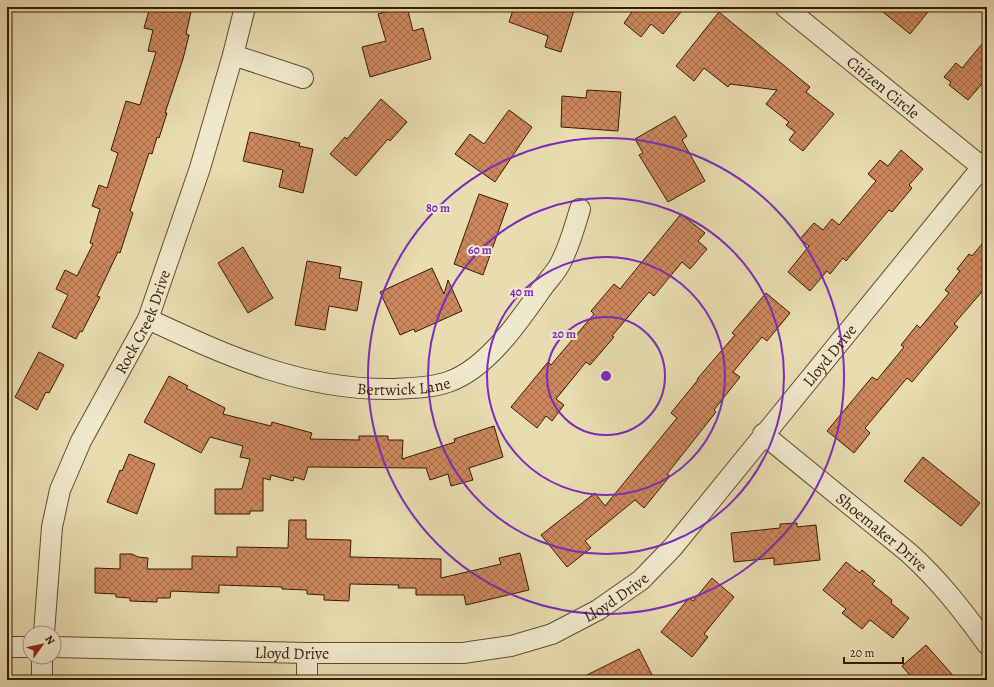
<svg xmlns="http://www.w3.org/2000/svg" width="994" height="687" viewBox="0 0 994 687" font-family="Alegreya,serif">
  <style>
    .building { fill: url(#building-cross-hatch); stroke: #371c01 }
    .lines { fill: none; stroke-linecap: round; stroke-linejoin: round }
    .minor-casing { stroke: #634c2d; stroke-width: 22 }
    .minor { stroke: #f0e8cc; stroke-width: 20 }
    .ring { fill: none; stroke: #7b2cbf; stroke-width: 2 }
    .labels { text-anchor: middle; stroke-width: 4; stroke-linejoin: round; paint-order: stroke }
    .street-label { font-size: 16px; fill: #371c01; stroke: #f0e8cc }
    .centre { fill: #7b2cbf; stroke: #f0e8cc; stroke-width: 2 }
    .ring-label { font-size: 12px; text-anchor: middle; font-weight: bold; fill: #7b2cbf; stroke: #f0e8cc; stroke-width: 4; stroke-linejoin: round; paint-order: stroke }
  </style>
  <defs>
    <pattern id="building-cross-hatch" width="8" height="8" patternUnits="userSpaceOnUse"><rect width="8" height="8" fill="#cd875d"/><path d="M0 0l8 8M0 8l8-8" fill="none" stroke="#a76e4a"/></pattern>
  </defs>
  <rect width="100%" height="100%" fill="#e8dcb0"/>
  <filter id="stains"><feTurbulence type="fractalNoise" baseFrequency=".005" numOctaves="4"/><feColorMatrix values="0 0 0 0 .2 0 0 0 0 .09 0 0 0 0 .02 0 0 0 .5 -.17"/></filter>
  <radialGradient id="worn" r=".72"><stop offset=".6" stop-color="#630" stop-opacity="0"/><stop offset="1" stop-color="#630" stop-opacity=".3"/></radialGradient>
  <path class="building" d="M150 7H192L186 34 189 35 183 59 165 113H167L159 138 157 137 152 154 149 153 130 211 133 213 120 253 118 252 97 296 100 297 82 332 80 331 76 339 52 327 68 295 56 289 65 270 77 276 93 244 90 243 100 209 92 206 99 185 107 188 118 153 111 150 126 101 140 105 156 52 148 51 153 30 144 28Z
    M402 7H407L413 31 423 28 431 59 370 77 362 47 386 41 378 14Z
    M514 7H575L561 52 545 47 548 36 509 22Z
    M631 7H685L663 34 651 24 641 37 624 23 634 9Z
    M877 7H932L910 34Z
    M719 12 810 87 806 92 834 114 803 151 789 140 795 132 786 125 789 122 766 104 777 90 730 84 728 87 704 68 694 81 676 66Z
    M987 38V78L968 100 949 85 951 82 944 77 956 63 962 68Z
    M587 90 621 92 618 131 561 127 562 96 586 98Z
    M381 99 407 122 390 141 388 139 356 176 330 154 345 137 347 139Z
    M509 110 532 127 495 182 455 154 470 134 484 144Z
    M675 116 687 136 682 140 705 181 668 202 639 155 643 153 635 139Z
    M250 132 300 143 299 146 313 149 303 193 279 187 283 170 243 161Z
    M901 150 923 169 909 185 912 188 892 212 889 210 846 261 843 258 830 274 827 271 810 291 788 272 809 246 800 239 814 223 823 230 832 219 839 225 876 181 868 174 880 160 888 166Z
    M479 194 508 204 483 275 454 264Z
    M681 214 705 233 698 241 707 249 690 269 682 262 654 296 649 292 612 336 614 337 590 365 586 362 556 399 564 405 552 421 546 416 537 428 511 407 548 362 551 365 594 314 591 311 614 284 620 289Z
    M987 238V286L954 324 958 327 912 382 907 378 865 428 870 433 854 453 827 431 872 377 877 380 904 347 901 345 917 325 920 328 949 293 945 290 960 271 957 269 969 254 972 256Z
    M243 247 273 298 248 313 218 263Z
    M307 261 341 267 339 278 362 282 357 311 329 306 325 330 295 325Z
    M432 268 444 294 448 280 462 311 415 332 414 329 400 335 380 292Z
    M766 293 790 313 767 341 762 337 733 372 740 377 714 410 716 412 667 474 670 476 644 508 635 500 585 541 591 548 567 567 541 535 595 493 605 506 677 418 671 413 697 381 698 378 735 335 732 333Z
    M39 352 64 365 49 393 46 392 37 410 15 397Z
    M169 376 188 386 186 388 225 408 223 414 271 426 272 422 312 433 310 439 359 440V436H388V440H403L402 459 455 442 454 439 494 426 503 457 469 468 473 480 451 486 448 474 430 480 426 468 308 467 304 480 294 477 293 481 271 475 270 480 263 478V511H250V514H215V489H242L250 459 240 457 243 446 210 437 201 453 144 422Z
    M129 454 155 464 137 514 107 502 120 470 122 471Z
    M923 457 980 503 961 526 904 481Z
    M289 520H306V539L351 540 350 557 441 559V578L501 564 499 558 520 553 529 590 466 605 464 595H416V588H398L399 585 350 584 349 601 324 600V595L307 594V590L282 589V587L219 585V593L171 591 170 598H157V602L130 601V598L116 597V594L95 593V568L120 569V554H132L138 557 148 558 147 569H192V556L237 557V547L288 548Z
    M797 523V527L816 525 820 560 774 565V558L734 562 731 533 780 528V524Z
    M846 562 860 573 862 570 875 581 872 584 892 600 891 603 909 618 893 638 870 620 862 629 842 613 846 609 823 590Z
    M712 578 734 597 704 634 708 637 692 657 661 632 689 598 693 601Z
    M926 645 957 680H914L902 666Z
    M639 649 652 675 642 680H577Z"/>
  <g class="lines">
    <g class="minor-casing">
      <g id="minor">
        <path id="s1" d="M785 7 982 167"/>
        <path d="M233 55 303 78"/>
        <path id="s2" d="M148 319C227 356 304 391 395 389 412 388 431 388 448 382 487 369 520 320 543 287 549 279 558 270 562 260 570 244 575 226 580 209"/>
        <path id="s3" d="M763 434 909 553C939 580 963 611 987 644"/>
        <path id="s4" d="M44 633 52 527 60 490 81 441 148 319 200 168 233 55 245 7"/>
        <path d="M7 647H30"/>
        <path id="s5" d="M54 647 307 653H463L511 646 552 634 598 610 641 580 673 547 987 161"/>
        <path d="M307 653V680"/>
        <path d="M42 680V657"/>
      </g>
    </g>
    <use href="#minor" class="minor"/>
  </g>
  <g class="ring">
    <circle cx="606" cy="376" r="59"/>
    <circle cx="606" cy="376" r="119"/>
    <circle cx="606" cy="376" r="178"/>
    <circle cx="606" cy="376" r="238"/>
  </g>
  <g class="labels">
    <g class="street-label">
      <text dy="6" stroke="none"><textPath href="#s1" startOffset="127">Citizen Circle</textPath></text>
      <text dy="6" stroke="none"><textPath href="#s4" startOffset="332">Rock Creek Drive</textPath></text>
      <text dy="6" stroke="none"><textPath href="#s5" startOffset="898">Lloyd Drive</textPath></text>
      <text dy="6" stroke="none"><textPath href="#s2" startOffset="268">Bertwick Lane</textPath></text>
      <text dy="6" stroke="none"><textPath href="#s3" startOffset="154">Shoemaker Drive</textPath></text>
      <text dy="6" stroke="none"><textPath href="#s5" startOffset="574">Lloyd Drive</textPath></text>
      <text dy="6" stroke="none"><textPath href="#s5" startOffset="238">Lloyd Drive</textPath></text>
    </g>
  </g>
  <circle cx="606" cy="376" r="6" class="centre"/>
  <g class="ring-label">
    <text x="438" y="212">80 m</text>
    <text x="480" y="254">60 m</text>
    <text x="522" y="296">40 m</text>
    <text x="564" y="338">20 m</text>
  </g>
  <rect width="994" height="687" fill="none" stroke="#e8dcb0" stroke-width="24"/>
  <rect x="8" y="8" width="978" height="671" fill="none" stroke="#371c01" stroke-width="2"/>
  <rect x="12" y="12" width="970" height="663" fill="none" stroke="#371c01"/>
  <g transform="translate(42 645) rotate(57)"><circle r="19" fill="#f0e8cc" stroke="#a6967b"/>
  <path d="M0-3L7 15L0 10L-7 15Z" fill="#8f2418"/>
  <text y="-6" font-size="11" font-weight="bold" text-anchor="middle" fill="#371c01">N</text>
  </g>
  <path d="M844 657v6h59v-6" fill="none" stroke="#371c01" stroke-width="2"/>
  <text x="850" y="657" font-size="12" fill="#371c01" stroke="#f0e8cc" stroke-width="3" paint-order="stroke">20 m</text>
  <rect width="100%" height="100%" filter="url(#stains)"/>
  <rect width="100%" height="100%" fill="url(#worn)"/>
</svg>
